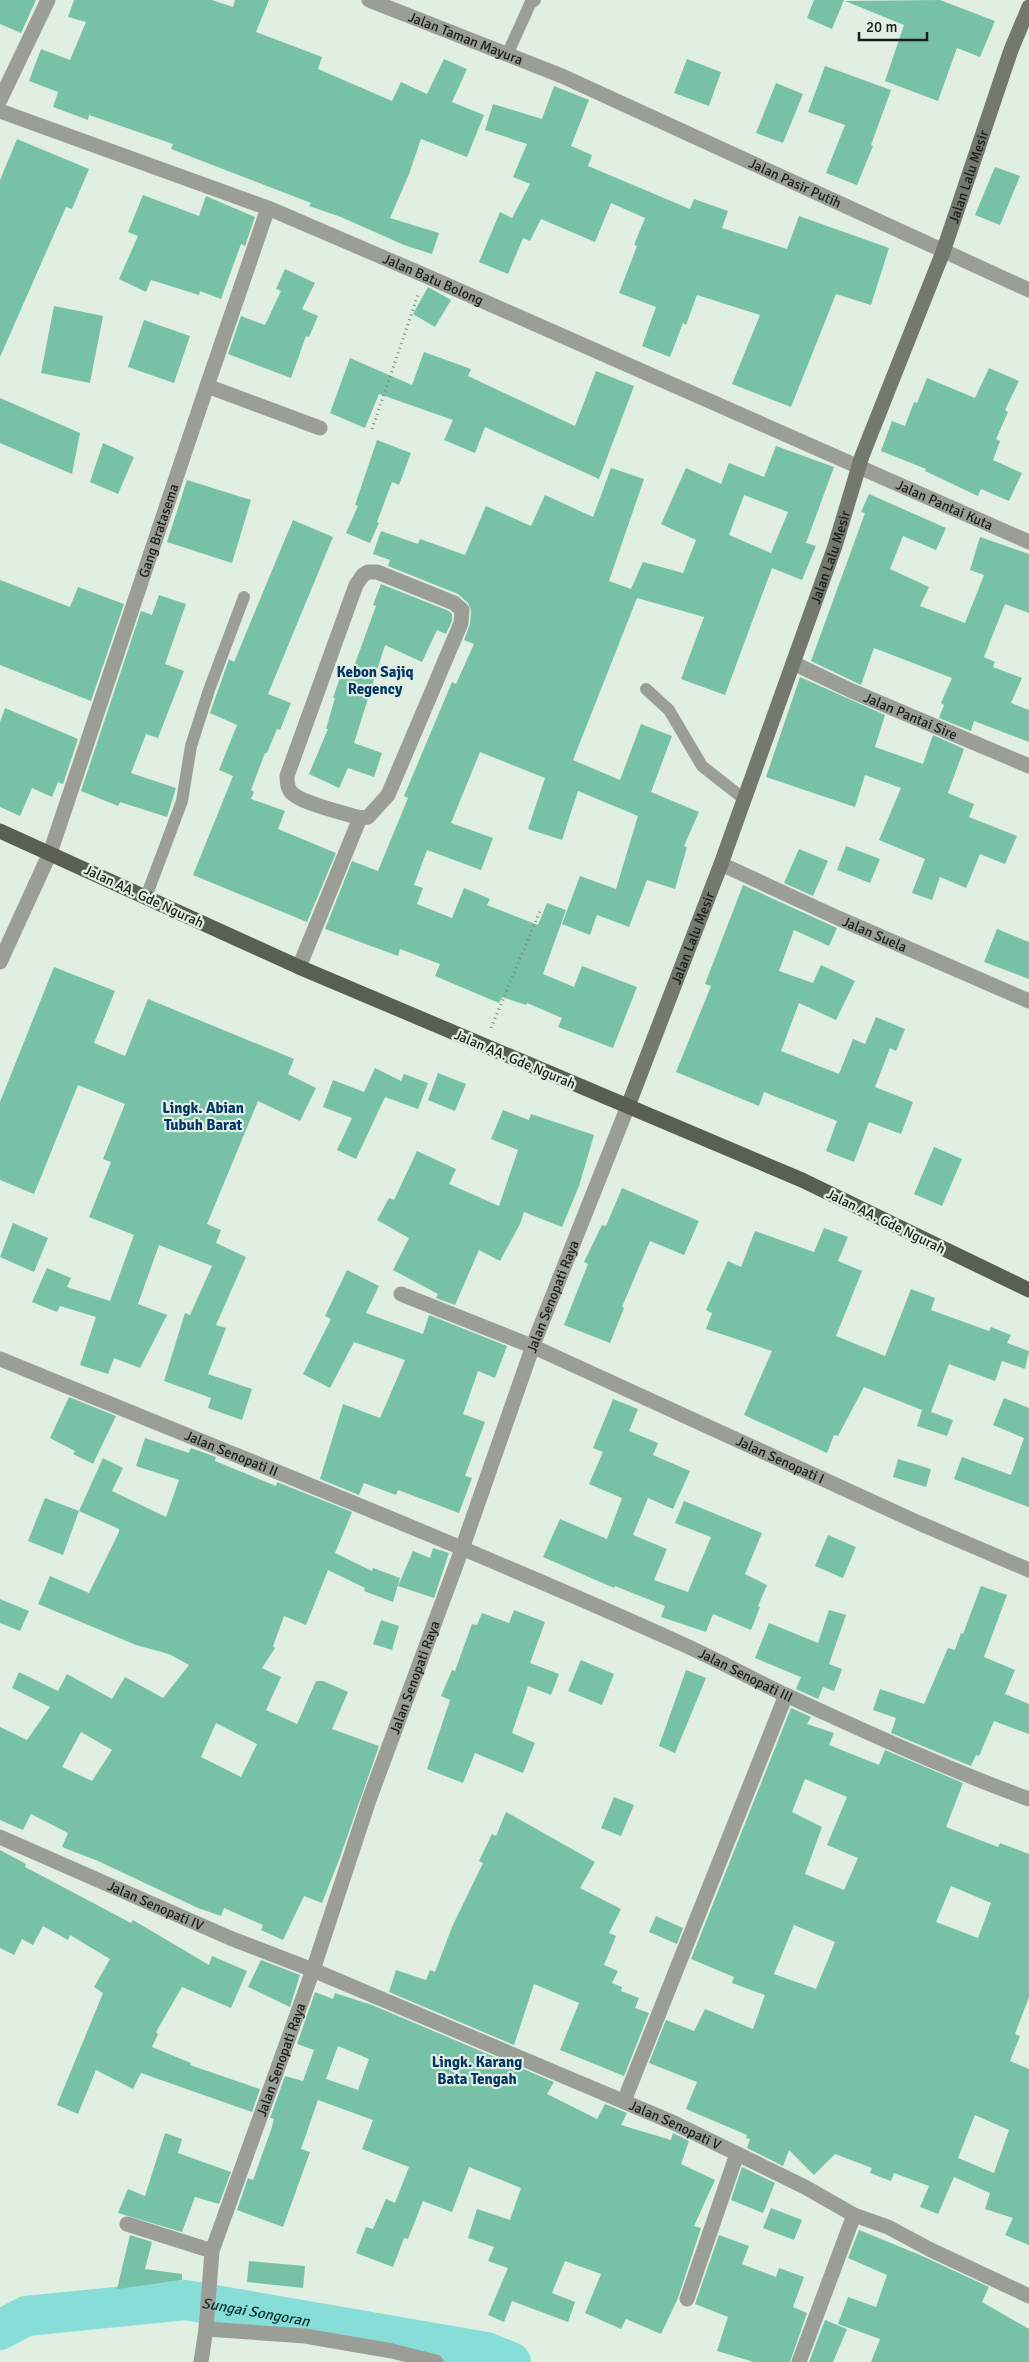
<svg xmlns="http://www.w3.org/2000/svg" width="1029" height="2362" viewBox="0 0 1029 2362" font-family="Signika,sans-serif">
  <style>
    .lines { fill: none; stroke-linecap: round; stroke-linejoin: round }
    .river { stroke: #87ded8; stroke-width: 40 }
    .building { fill: #77c1a6; fill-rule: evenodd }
    .path { stroke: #7e887e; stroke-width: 3; stroke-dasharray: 1 4; stroke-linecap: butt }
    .lane { stroke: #9b9e97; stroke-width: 12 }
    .street { stroke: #9b9e97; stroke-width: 15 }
    .secondary { stroke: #74796f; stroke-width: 15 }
    .primary { stroke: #5a5f53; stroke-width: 15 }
    .labels { text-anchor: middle; stroke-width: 4.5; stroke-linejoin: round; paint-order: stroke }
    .street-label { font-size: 14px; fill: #191e19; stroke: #e1efe2 }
    .neighbourhood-label { font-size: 15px; font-weight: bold; fill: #003465; stroke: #e1efe2 }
    .water-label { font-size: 15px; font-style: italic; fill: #063230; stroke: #e1efe2 }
  </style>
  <rect width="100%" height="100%" fill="#e1efe2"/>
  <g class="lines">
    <path class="river" id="s1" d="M0 2330 26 2316 186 2300 486 2352 511 2362"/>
  </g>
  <path class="building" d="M0 0H36L21 33 0 24Z
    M74 0H212L233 7 235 0H269L256 32 322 57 318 69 392 101 401 82 427 94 444 59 467 69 452 102 484 115 467 157 421 139 409 174 390 218 439 233 432 254 404 245 341 217 309 206 311 203 171 149 173 144 89 115 88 120 53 107 58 92 29 81 41 49 70 60 86 22 68 17Z
    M814 0H844L832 29 807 18Z
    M940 0 995 21 980 57 957 48 938 101 885 81 904 25 845 1Z
    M687 59 721 72 709 106 674 93Z
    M825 66 891 90 871 145 873 146 857 185 826 173 845 125 808 112Z
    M776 83 803 94 783 143 756 133Z
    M554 86 589 100 571 146 592 155 588 166 690 209 694 199 728 211 722 228 787 249 799 216 889 248 871 305 836 294 791 407 732 384 760 315 697 295 686 325 683 323 670 357 642 346 656 307 619 293 637 246 634 245 645 218 611 203 595 242 541 219 530 241 523 238 508 274 479 262 500 212 512 218 530 184 513 177 527 144 485 130 493 104 542 119Z
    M17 139 89 169 72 209 66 207 0 357V180Z
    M995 167 1020 176 1000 225 975 215Z
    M143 195 199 216 206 196 255 217 245 246 241 244 221 299 200 291 199 295 151 280 146 292 119 279 138 236 128 232Z
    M285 269 315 283 302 309 318 316 309 337 306 336 291 378 228 354 241 316 265 325 281 291 276 289Z
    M428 287 451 300 435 327 413 314Z
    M54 306 103 316 90 383 41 373Z
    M144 320 190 336 174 383 128 367Z
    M424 352 471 369 468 376 575 426 596 371 634 386 599 479 485 427 475 453 444 440 453 420 379 394 365 428 330 413 350 358 412 385Z
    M989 368 1019 381 1005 410 1008 412 996 439 1000 441 993 460 1022 473 1009 501 981 489 978 496 925 471 926 469 881 451 892 421 905 426 914 402 917 403 927 378 975 398Z
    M0 398 80 433 72 474 0 443Z
    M377 440 411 453 399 485 392 482 377 522 379 523 370 543 346 533 358 506 355 505Z
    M103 443 134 457 118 494 90 482Z
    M776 446 834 467 806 543 816 546 802 580 772 568 725 695 681 679 704 617 637 598 573 760 620 780 641 724 672 736 651 792 699 812 684 846 687 847 675 889 647 880 629 927 597 915 590 935 562 924 580 876 616 889 638 816 578 791 562 840 528 829 545 778 480 752 451 823 493 838 481 870 427 850 414 885 423 888 417 904 452 918 464 888 490 899 487 905 538 925 547 903 566 910 543 974 574 987 582 966 637 987 613 1048 558 1027 562 1018 527 1003 526 1005 502 997 499 1003 435 976 440 964 400 949 398 956 325 929 352 861 378 871 408 798 404 796 452 682 456 684 474 644 464 640 470 624 471 610 468 603 458 594 388 566 390 560 373 554 381 531 418 544 420 539 465 555 486 506 531 526 545 495 593 517 611 468 644 479 609 581 631 589 643 562 683 573 696 540 661 524 686 468 721 484 729 463 764 477ZM744 495 788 512 771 553 729 535Z
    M187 480 251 500 232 563 167 542Z
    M869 494 946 528 936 550 903 536 890 569 929 587 920 606 965 623 984 575 970 570 980 537 1029 554V613L1005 604 984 657 995 662 993 667 1022 678 1011 703 1029 710V742L974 721 971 731 939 718 944 705 941 703 952 678 874 648 861 685 811 661 865 513 861 512Z
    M293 520 333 537 268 694 291 703 280 730 277 729 267 753H265L251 790 254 792 251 799 285 811 278 829 336 853 307 922 193 875 233 776 219 770 237 725 210 713 229 659 234 662Z
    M0 580 70 607 78 587 124 604 91 701 0 665Z
    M381 584 449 611 452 614V621L446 634 437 630 422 662 385 645 354 743 382 753 374 777 348 768 339 788 309 774 328 729H326L335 698H333L344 666 353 669 376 606 373 605Z
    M159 595 186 604 165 664 184 671 158 738 146 734 131 773 176 788 167 817 120 802 118 806 81 791 141 611 152 615Z
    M800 677 885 715 875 747 923 764 933 735 964 749 948 793 974 804 969 817 1017 836 1005 864 980 854 966 888 940 877 932 900 912 893 925 859 879 840 901 788 865 775 855 807 766 777Z
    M5 708 78 739 63 784 58 782 52 797 32 788 20 816 0 807V722Z
    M846 846 880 859 870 883 837 870Z
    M799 849 828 861 813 896 784 883Z
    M743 885 837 928 829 946 794 930 779 971 813 983 821 965 855 981 836 1020 799 1003 781 1051 839 1074 853 1039 865 1044 876 1017 905 1029 896 1051 890 1048 875 1087 913 1102 901 1134 869 1122 854 1162 826 1151 837 1121 764 1092 759 1106 676 1072 711 986 705 984Z
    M997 929 1029 942V979L984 962Z
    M54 967 115 991 94 1043 125 1056 148 999 294 1059 288 1074 316 1088 300 1121 258 1101 207 1224 221 1230 216 1243 246 1257 216 1325 226 1328 208 1374 252 1389 242 1420 208 1408 211 1398 164 1381 185 1313 190 1315 212 1266 159 1245 138 1304 167 1315 140 1368 114 1358 108 1374 80 1365 96 1317 60 1306 57 1312 32 1302 47 1268 71 1278 67 1287 110 1301 134 1235 89 1217 111 1162 103 1159 125 1104 78 1085 34 1194 0 1180V1102Z
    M375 1068 401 1081 404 1074 428 1083 418 1109 385 1097 356 1159 337 1150 352 1118 323 1107 333 1080 364 1092Z
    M438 1073 466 1084 455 1111 428 1100Z
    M503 1110 529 1120 531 1114 594 1135 579 1186 562 1227 524 1212 520 1224 500 1261 479 1250 455 1305 436 1298 438 1294 393 1270 409 1238 377 1220 389 1198 394 1200 417 1151 456 1169 449 1184 499 1206 518 1150 491 1139Z
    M934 1147 962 1159 942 1206 914 1194Z
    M622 1188 699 1221 684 1255 650 1241 622 1307 624 1308 610 1343 564 1325 588 1264 584 1262 602 1225 606 1226Z
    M13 1223 48 1238 34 1272 0 1257Z
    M824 1228 848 1237 838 1261 862 1271 836 1336 885 1356 911 1289 935 1298 931 1310 989 1331 991 1327 1011 1335 1007 1343 1029 1351 1025 1369 1002 1361 995 1381 949 1364 931 1412 953 1420 947 1436 917 1426 922 1410 864 1387 838 1436 834 1435 827 1453 744 1415 772 1351 706 1329 712 1313 706 1310 728 1261 741 1267 755 1231 814 1252Z
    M347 1270 379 1286 366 1313 423 1334 429 1315 507 1346 495 1378 478 1371 463 1414 485 1422 465 1476 472 1478 459 1513 398 1490 396 1495 364 1483 359 1495 320 1479 343 1404 380 1418 405 1360 354 1342 330 1388 303 1374 331 1319 325 1316Z
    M69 1397 116 1416 93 1464 73 1454 75 1451 50 1438Z
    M1004 1398 1029 1408V1507L954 1479 962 1457 1011 1475 1024 1438 993 1425Z
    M613 1399 638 1409 629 1431 658 1443 653 1455 690 1471 673 1509 648 1498 633 1535 667 1549 654 1580 688 1592 711 1537 675 1523 684 1501 762 1533 745 1574 767 1585 758 1606 760 1607 751 1630 713 1614 706 1632 661 1617 665 1606 615 1586 614 1588 543 1557 560 1519 607 1539 622 1498 589 1484 603 1452 593 1448Z
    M145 1438 189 1453 191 1448 216 1457 215 1461 276 1486 277 1482 352 1512 335 1553 372 1571 373 1568 400 1578 393 1602 364 1591 365 1588 328 1570 306 1625 284 1616 273 1646 275 1648 262 1668 281 1677 266 1710 297 1724 316 1681H323L348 1692 332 1729 379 1746 339 1860 322 1903 304 1896 283 1940 261 1930 263 1925 224 1908 221 1916 198 1908 98 1861 62 1847 68 1833 31 1814 23 1830 0 1820V1727L27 1740 50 1707 12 1688 19 1672 58 1691 67 1674 112 1699 125 1677 163 1698 189 1665 169 1654 136 1645 38 1604 50 1576 89 1593 119 1532V1529L79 1511 103 1458 123 1468 112 1491 166 1517 179 1480 136 1466ZM216 1723 257 1744 241 1777 201 1757ZM81 1732 112 1750 92 1781 62 1767Z
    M898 1459 931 1469 926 1487 893 1477Z
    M45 1498 79 1511 63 1555 28 1541Z
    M828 1535 856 1547 843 1578 815 1566Z
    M433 1548 449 1553 434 1598 398 1586 413 1551 430 1558Z
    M981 1586 1007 1595 984 1657 1015 1670 1005 1694 1029 1704V1734L994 1721 979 1756 976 1755 971 1766 891 1733 896 1718 873 1710 880 1689 924 1704 948 1648 955 1650 961 1633 963 1634Z
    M0 1599 29 1611 20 1631 0 1623Z
    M514 1610 545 1622 530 1663 559 1674 551 1695 528 1686 512 1733 535 1743 523 1773 475 1753 463 1783 427 1769 450 1700 441 1696 452 1670 455 1671 472 1624 477 1625 482 1613 509 1623Z
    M829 1610 846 1615 829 1664 842 1669 834 1691 823 1687 818 1699 796 1689 801 1677 755 1658 769 1623 818 1643Z
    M381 1620 399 1626 392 1650 373 1644Z
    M581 1660 614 1674 602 1705 568 1691Z
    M686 1670 706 1678 675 1753 659 1746Z
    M791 1708 811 1717 807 1724 834 1733 829 1745 879 1765 885 1750 963 1783 946 1827 998 1847 1000 1843 1029 1854V1997L1015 2034 1020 2036 1010 2061 1029 2069V2245L1005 2235 1013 2218 985 2209 990 2193 954 2177 938 2214 920 2207 929 2186 894 2173 891 2181 870 2173 872 2168 835 2154 814 2175 789 2150 783 2166 747 2148 750 2139 746 2138 747 2135 686 2109 697 2082 649 2063 666 2020 694 2031 705 2009 753 2029 765 1995 732 1983 734 1977 691 1959ZM805 1779 847 1797 827 1845 858 1858 844 1890 805 1874 822 1827 792 1812ZM951 1886 991 1903 978 1938 936 1922ZM794 1925 835 1942 816 1989 774 1974ZM975 2115 1009 2130 994 2173 958 2158Z
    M614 1797 634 1805 621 1836 601 1828Z
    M506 1812 595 1862 580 1888 621 1909 609 1933 616 1936 604 1965 618 1971 612 1983 622 1987 621 1991 639 1998 635 2008 649 2013 624 2076 560 2050 579 2003 534 1984 514 2045 389 1992 396 1970 426 1980 430 1970 435 1972 452 1927 483 1863 479 1861 492 1834 496 1836Z
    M0 1850 26 1864 25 1867 131 1923 133 1920 209 1965 212 1956 247 1971 231 2008 182 1987 156 2032 158 2034 152 2047 191 2063 190 2065 260 2089 252 2112 141 2073 133 2089 96 2070 78 2114 57 2105 103 1993 94 1987 110 1959 70 1935 68 1940 43 1926 33 1945 22 1939 14 1955 0 1948Z
    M656 1916 683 1928 677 1944 649 1932Z
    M261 1960 300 1975 290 2007 248 1987Z
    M315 1992 333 1999 335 1993 372 2005 554 2082 547 2094 597 2119 605 2104 627 2113 621 2125 671 2140 673 2133 689 2141 681 2164 715 2180 694 2226 701 2228 678 2298 661 2334 626 2319 621 2329 585 2313 601 2274 565 2261 552 2293 575 2302 568 2322 512 2301 504 2322 488 2315 508 2268 488 2261 494 2247 468 2238 477 2209 510 2220 521 2188 469 2167 452 2212 423 2201 408 2239 404 2238 393 2267 356 2253 366 2227 373 2229 386 2199 395 2203 409 2167 362 2149 373 2120 318 2100 301 2149 310 2152 283 2227 237 2210 248 2178 253 2180 271 2130 274 2119 270 2118 285 2076 303 2081 314 2050 297 2044ZM338 2046 369 2059 358 2090 326 2079Z
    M165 2133 182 2139 178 2153 231 2172 219 2204 195 2197 182 2232 118 2213 128 2189 145 2196Z
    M742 2167 775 2183 763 2213 731 2200Z
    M771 2208 802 2220 794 2240 763 2228Z
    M859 2230 920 2255 989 2287 982 2302 1029 2329V2362H871L880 2339 838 2324 848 2297 876 2307 887 2275 848 2258Z
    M130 2235 152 2242 145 2269 182 2274V2280L117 2289Z
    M719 2235 749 2246 742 2264 776 2277 779 2268 804 2277 793 2307 807 2313 790 2362H754L717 2351 728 2317 695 2304Z
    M249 2261 305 2266 303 2288 247 2282Z
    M825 2320 847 2329 833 2362H809Z"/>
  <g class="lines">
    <path class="path" d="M372 429 419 292
      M491 1028 540 911"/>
    <path class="lane" d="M507 55 530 4 535 0
      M646 689 669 710 702 766 744 799
      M146 897 182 801 191 746 209 690 244 597"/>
    <g class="street">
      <path id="s2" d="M369 0 562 76 1029 290"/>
      <path d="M0 100 48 0"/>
      <path id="s3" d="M0 111 268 208 424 275 1029 542"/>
      <path d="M207 386 320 428"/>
      <path d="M368 572H377L454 603 462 610 461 623 388 795 368 817 360 818C345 813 298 803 290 791 287 786 287 781 287 776L356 585 363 575Z"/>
      <path id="s4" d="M793 663 852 691 1029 766"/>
      <path id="s5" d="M721 864 838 918 1029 1001"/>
      <path id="s6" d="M0 962 50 853 207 386 268 208"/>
      <path d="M299 967 360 818"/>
      <path id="s7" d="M401 1294 534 1347 919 1523 1029 1570"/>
      <path id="s8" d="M0 1359C227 1452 456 1542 680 1643 716 1659 750 1678 786 1695 866 1732 947 1769 1029 1799"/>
      <path id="s9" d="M0 1837 230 1938 313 1970 672 2122 805 2187 854 2215 888 2227 931 2250 1029 2296"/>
      <path d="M624 2101 786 1695"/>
      <path d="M127 2224 212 2251"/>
      <path d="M687 2299 737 2154"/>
      <path d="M206 2329 305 2336 392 2351 436 2362"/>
      <path id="s10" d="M201 2362 206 2329 212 2251 313 1970 369 1800 462 1549 535 1340 628 1106"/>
      <path d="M799 2362 854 2215"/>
    </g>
    <path class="secondary" id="s11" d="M628 1106 721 864 835 546 862 456 943 252 1011 50 1029 7"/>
    <path class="primary" d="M0 831 299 967 802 1180 1029 1290"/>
  </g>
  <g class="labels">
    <g class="street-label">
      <text dy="5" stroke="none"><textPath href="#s2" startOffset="104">Jalan Taman Mayura</textPath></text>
      <text dy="5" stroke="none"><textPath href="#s11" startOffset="990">Jalan Lalu Mesir</textPath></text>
      <text dy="5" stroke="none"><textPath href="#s2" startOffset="464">Jalan Pasir Putih</textPath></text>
      <text dy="5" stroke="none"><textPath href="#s3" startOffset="465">Jalan Batu Bolong</textPath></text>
      <text dy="5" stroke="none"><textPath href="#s3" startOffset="1024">Jalan Pantai Kuta</textPath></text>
      <text dy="5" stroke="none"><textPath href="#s6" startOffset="460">Gang Bratasema</textPath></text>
      <text dy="5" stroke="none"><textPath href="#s11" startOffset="585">Jalan Lalu Mesir</textPath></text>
      <text dy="5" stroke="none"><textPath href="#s4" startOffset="129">Jalan Pantai Sire</textPath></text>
      <text transform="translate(144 896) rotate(25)" y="5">Jalan AA. Gde Ngurah</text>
      <text dy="5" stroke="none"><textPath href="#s5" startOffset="169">Jalan Suela</textPath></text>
      <text dy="5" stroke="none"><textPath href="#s11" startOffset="180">Jalan Lalu Mesir</textPath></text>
      <text transform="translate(515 1059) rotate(23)" y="5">Jalan AA. Gde Ngurah</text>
      <text transform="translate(886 1221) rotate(26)" y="5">Jalan AA. Gde Ngurah</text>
      <text dy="5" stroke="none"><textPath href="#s10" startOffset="1125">Jalan Senopati Raya</textPath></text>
      <text dy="5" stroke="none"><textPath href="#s8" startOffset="250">Jalan Senopati II</textPath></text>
      <text dy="5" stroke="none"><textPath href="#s7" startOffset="414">Jalan Senopati I</textPath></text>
      <text dy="5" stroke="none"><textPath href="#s8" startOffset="810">Jalan Senopati III</textPath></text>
      <text dy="5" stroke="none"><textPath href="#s10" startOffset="720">Jalan Senopati Raya</textPath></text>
      <text dy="5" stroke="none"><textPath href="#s9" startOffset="170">Jalan Senopati IV</textPath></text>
      <text dy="5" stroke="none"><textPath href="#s10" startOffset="315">Jalan Senopati Raya</textPath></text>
      <text dy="5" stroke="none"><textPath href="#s9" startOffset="734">Jalan Senopati V</textPath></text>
    </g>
    <g class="neighbourhood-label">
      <text x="375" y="677">Kebon Sajiq<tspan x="375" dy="17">Regency</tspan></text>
      <text x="203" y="1113">Lingk. Abian<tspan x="203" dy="17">Tubuh Barat</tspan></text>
      <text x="477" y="2067">Lingk. Karang<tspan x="477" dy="17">Bata Tengah</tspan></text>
    </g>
    <g class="water-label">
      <text dy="5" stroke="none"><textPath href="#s1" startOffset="261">Sungai Songoran</textPath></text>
    </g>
  </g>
  <path d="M859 32v8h68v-8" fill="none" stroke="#191e19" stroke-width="2.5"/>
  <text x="866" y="32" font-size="15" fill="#191e19" stroke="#e1efe2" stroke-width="4" paint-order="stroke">20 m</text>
</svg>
